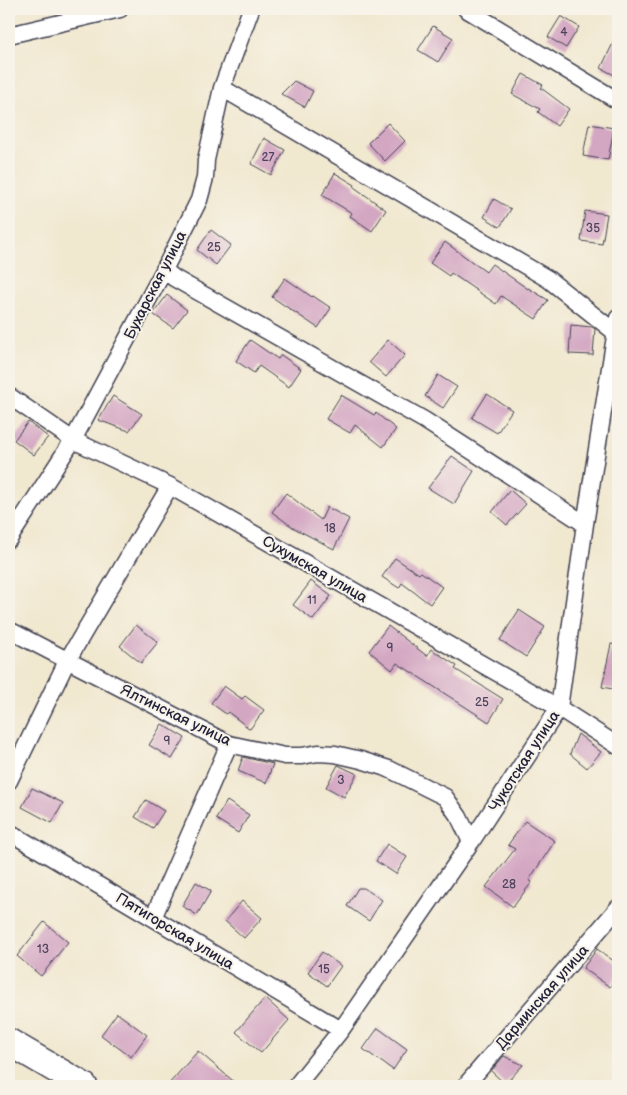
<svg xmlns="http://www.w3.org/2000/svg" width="627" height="1095" viewBox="0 0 627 1095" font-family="'Balsamiq Sans',sans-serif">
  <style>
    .building { fill: #d3a6c2 }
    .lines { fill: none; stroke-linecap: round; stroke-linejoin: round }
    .street-casing { stroke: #414051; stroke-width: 19 }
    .primary-casing { stroke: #414051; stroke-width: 29 }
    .street { stroke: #fff; stroke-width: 16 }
    .primary { stroke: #fff; stroke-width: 26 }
    .labels { text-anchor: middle; stroke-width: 4; stroke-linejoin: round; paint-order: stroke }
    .number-label { font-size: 12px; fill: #4e435d }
    .street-label { font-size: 15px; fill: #22223b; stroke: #f7f3e8 }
  </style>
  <rect width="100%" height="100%" fill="#f7f3e8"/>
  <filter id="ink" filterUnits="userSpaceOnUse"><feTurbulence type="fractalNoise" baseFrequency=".02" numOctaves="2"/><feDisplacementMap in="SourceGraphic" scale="10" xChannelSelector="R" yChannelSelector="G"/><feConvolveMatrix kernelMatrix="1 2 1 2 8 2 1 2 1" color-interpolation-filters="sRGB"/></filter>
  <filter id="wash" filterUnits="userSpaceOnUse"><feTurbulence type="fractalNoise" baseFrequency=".0096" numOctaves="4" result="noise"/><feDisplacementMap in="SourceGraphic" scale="20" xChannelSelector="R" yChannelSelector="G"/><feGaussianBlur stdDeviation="1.12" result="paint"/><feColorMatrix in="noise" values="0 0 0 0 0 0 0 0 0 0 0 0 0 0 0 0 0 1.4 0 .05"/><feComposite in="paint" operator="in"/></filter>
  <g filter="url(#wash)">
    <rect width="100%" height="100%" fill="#f1e8d0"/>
    <g id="blocks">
      <path class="building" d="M561 16 579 27 566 48 548 37Z
        M433 26 453 38 438 62 418 50Z
        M618 33V77L601 68Z
        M523 74 543 85 541 88 569 109 557 126 538 112 540 109 512 94Z
        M294 81 313 91 305 107 281 94Z
        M388 123 405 141 385 161 368 143Z
        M589 124 614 128 608 160 583 156Z
        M264 138 285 150 271 175 251 164Z
        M335 173 355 185 354 187 386 210 372 231 350 216 352 213 322 195Z
        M494 199 511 209 500 227 484 217Z
        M585 211 607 214 602 244 581 241Z
        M211 230 231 245 216 265 197 250Z
        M445 242 486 272 492 264 528 289V288L548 300 536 319 501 296 496 304 451 273 449 276 430 263Z
        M285 278 312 297 313 296 331 308 318 328 272 297Z
        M167 295 187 310 173 328 153 314Z
        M571 325 592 327 595 329 593 355 569 354Z
        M250 340 278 359 281 355 301 369 289 387 259 366 254 373 236 361Z
        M388 340 405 355 386 377 369 362Z
        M438 375 457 387 443 408 425 396Z
        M487 394 512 410 497 433 472 418Z
        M341 395 374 415 376 413 396 429 383 447 355 425 350 433 326 419Z
        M113 396 142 414 129 431 98 420Z
        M28 422 48 437 34 455 14 440Z
        M452 456 474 471 454 504 428 488Z
        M510 490 526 504 507 525 492 512Z
        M286 493 321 520 327 507 349 519 334 549 294 528 272 512Z
        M395 558 419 574 421 572 442 587 430 604 402 583 399 588 382 577Z
        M311 581 331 596 313 620 293 605Z
        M519 610 545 627 526 657 500 640Z
        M136 625 158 642 141 663 120 646Z
        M388 626 427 656 431 649 457 666 455 669 503 699 489 722 397 663 392 670 369 651Z
        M611 644 618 645V690L602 687Z
        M224 686 242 699 245 696 264 710 250 729 228 712 226 714 211 703Z
        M162 724 185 738 172 759 149 745Z
        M578 734 601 752 587 768 570 754Z
        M243 757 273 764 266 783 238 771Z
        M338 765 357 774 344 797 326 787Z
        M32 788 63 803 52 823 22 807Z
        M146 800 164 811 153 828 135 817Z
        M227 801 249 815 238 833 216 819Z
        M525 821 555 841 529 880 532 882 513 907 486 887 515 849 508 845Z
        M387 844 407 857 396 874 376 861Z
        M196 882 211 891 197 915 182 906Z
        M358 888H364L382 900 369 921 347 906Z
        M242 901 262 918 244 938 225 921Z
        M44 922 68 942 41 976 17 956Z
        M597 949 618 964V975L610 987 583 968Z
        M322 952 341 966 327 986 308 972Z
        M265 998 289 1020 261 1053 236 1032Z
        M117 1013 147 1035 131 1057 101 1035Z
        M378 1028 407 1049 393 1070 363 1049Z
        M198 1051 239 1086H167Z
        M504 1056 523 1065 505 1084 491 1071Z"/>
    </g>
  </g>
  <g filter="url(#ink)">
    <use href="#blocks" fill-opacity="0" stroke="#414051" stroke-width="1"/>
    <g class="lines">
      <g class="street-casing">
        <path id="street" d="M466 9 618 101
          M9 35 120 9
          M222 88 548 279 616 333
          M164 270 174 278 424 420 585 524
          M9 396 73 440 170 486 559 708 618 746
          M9 539 73 440 164 270 199 200 205 178 206 160 222 88 251 9
          M9 630 229 744 285 756H302L318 753 335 754 361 760 389 769 445 797 459 817 471 842
          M9 781 67 661 170 486
          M9 832 341 1030
          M153 918 229 744
          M296 1086 341 1030 471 842 559 708 585 524 618 318
          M465 1086 618 908"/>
      </g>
      <g class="primary-casing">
        <path id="primary" d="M9 1042 84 1086"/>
      </g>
      <use href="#street" class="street"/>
      <use href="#primary" class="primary"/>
    </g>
  </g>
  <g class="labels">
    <g class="number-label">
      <text x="564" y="36">4</text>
      <text x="268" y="161">27</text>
      <text x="593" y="232">35</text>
      <text x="214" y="251">25</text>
      <text x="330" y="532">18</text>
      <text x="312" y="604">11</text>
      <text x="390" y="652">9</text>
      <text x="482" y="706">25</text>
      <text x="167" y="745">9</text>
      <text x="341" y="784">3</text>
      <text x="509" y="888">28</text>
      <text x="43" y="953">13</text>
      <text x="324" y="973">15</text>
    </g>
    <g class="street-label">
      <text transform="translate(155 285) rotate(-63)" y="5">Бухарская улица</text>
      <text transform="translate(315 569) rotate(30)" y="5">Сухумская улица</text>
      <text transform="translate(176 715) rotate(26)" y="5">Ялтинская улица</text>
      <text transform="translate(524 761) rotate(-57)" y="5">Чукотская улица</text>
      <text transform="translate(175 931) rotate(31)" y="5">Пятигорская улица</text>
      <text transform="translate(542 997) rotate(-49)" y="5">Дарминская улица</text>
    </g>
  </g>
  <rect width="627" height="1095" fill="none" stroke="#f7f3e8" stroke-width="30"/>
</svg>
